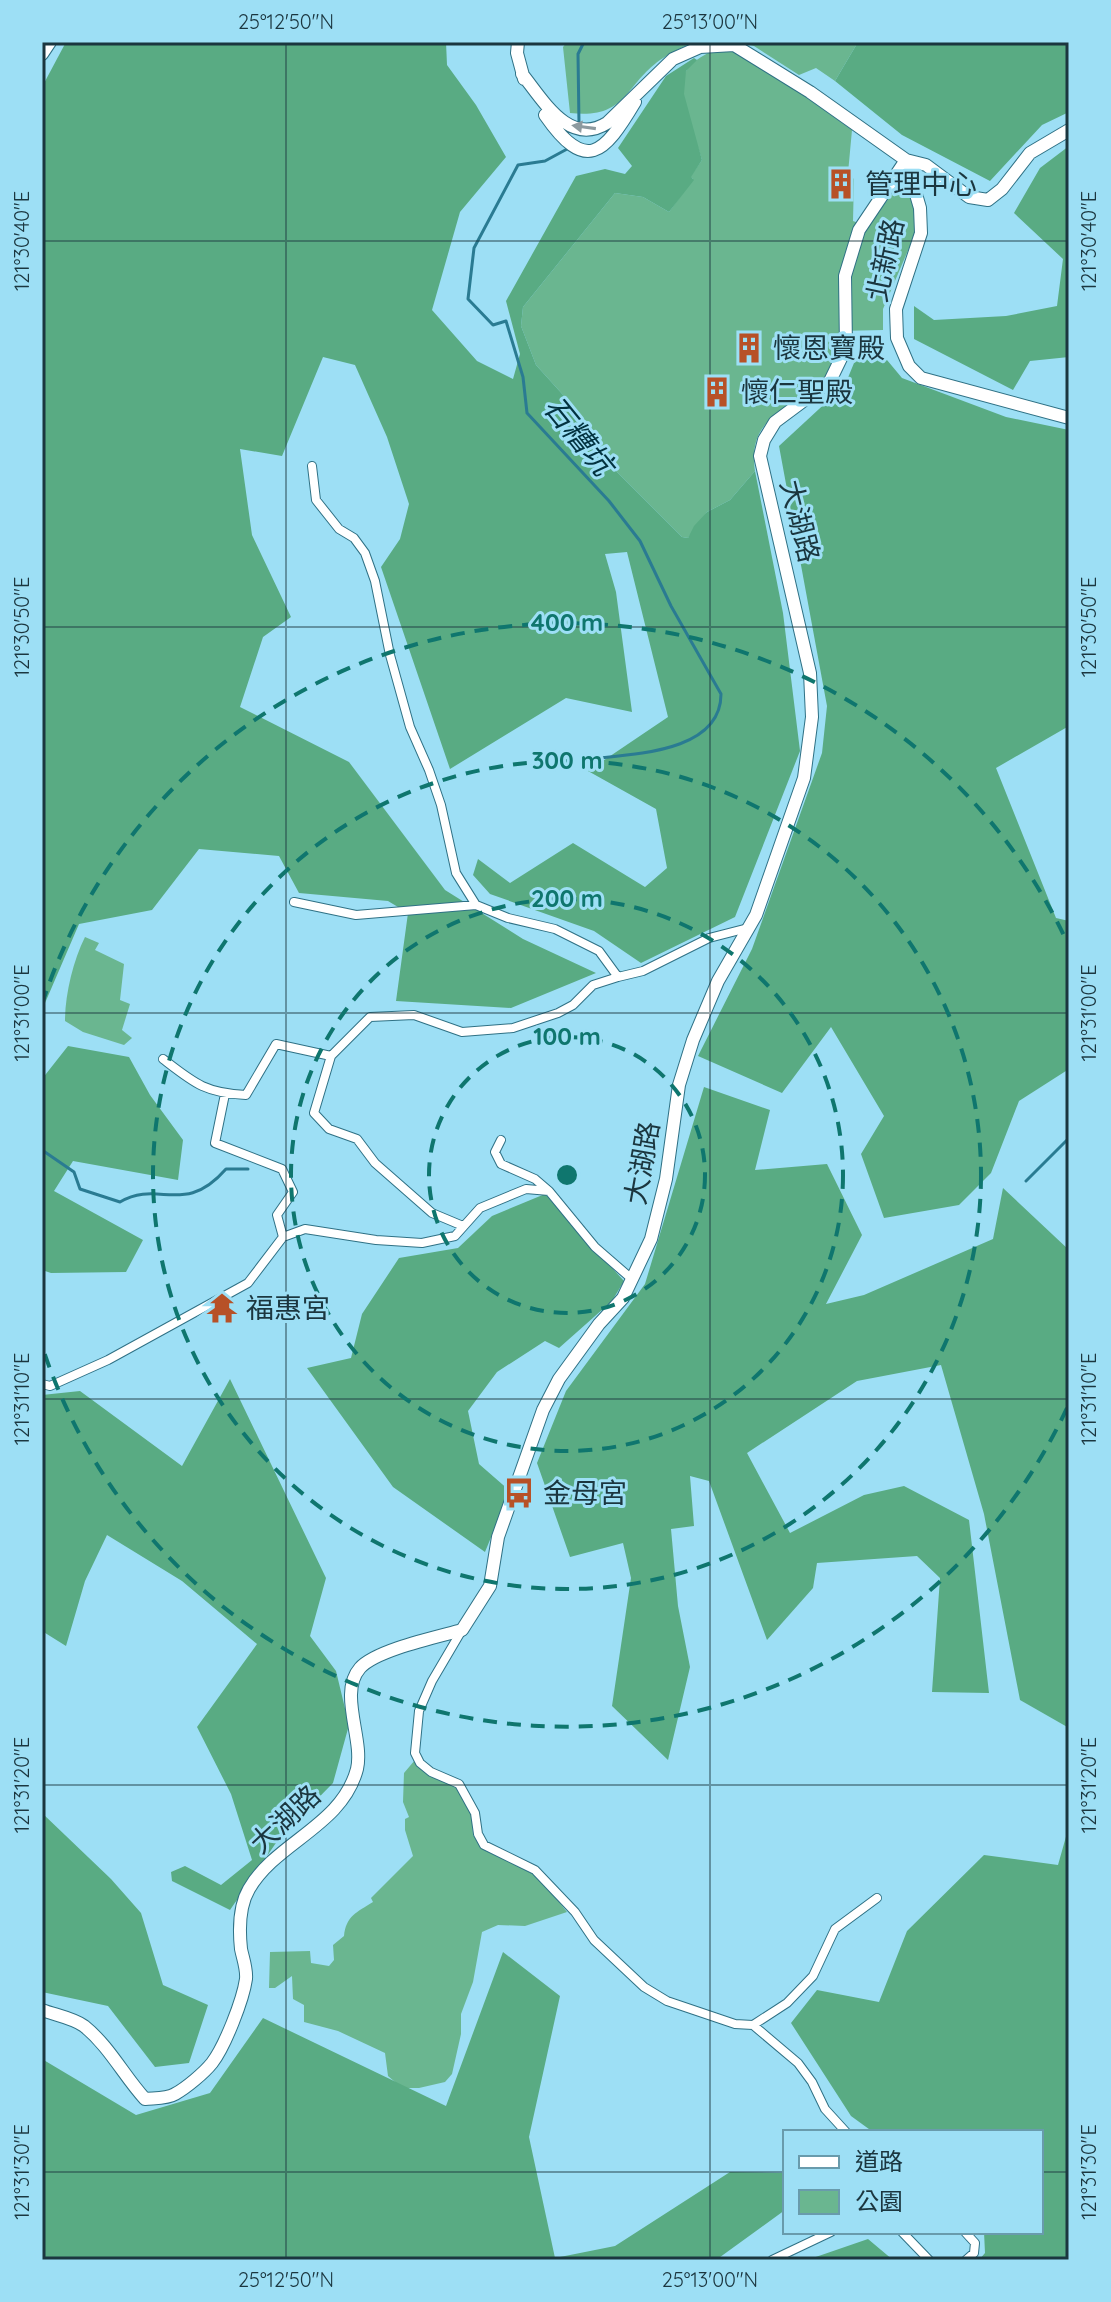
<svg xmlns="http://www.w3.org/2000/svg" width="1111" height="2302" viewBox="0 0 1111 2302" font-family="Quicksand,'Noto Sans TC',sans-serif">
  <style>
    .green { fill: #6ab690 }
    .forest { fill: #59ab83 }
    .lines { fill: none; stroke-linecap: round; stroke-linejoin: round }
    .stream { stroke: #2a7b92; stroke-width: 3 }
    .street-casing { stroke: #2f7185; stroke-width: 10 }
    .secondary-casing { stroke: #2f7185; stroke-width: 14 }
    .street { stroke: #fff; stroke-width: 8 }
    .secondary { stroke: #fff; stroke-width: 12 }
    .oneway { fill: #8d9a9f }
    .ticks { fill: none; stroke: #1b363f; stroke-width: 2; stroke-opacity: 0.45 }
    .ring { fill: none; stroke: #0f766e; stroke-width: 4; stroke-dasharray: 14 10 }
    .labels { text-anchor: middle; stroke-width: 6; stroke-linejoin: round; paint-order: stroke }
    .poi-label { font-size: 28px; fill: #1b363f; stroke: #9ddff5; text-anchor: start }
    .street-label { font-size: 28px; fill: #1b363f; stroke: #9ddff5 }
    .water-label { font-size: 30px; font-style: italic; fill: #033340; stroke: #9ddff5 }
    .centre { fill: #0f766e; stroke: #9ddff5; stroke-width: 4 }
    .ring-label { font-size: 24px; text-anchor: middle; font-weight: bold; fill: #0f766e; stroke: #9ddff5; stroke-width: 6; stroke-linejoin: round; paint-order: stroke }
    .neatline { fill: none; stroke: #1b363f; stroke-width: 3 }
    .ticks-label { font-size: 20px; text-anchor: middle; fill: #1b363f }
  </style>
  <rect width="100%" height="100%" fill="#9ddff5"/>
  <path class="green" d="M567 42H694C682 47 670 53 660 60 623 87 627 119 570 113L563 47Z
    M741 42H858L835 81 816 68 799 75 754 46Z
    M721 46 744 53 852 130 848 173 854 179 853 221 867 226 894 192 909 184 917 215 915 234 883 309V330L839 331C838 339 840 348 837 356 818 409 744 402 755 471L730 500 707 512 688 538 682 537 589 444 564 396 536 365 521 326 523 307 615 193 643 197 669 212 693 179 690 177 702 160C696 139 677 92 685 73 691 60 709 53 721 46Z
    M85 937 99 943 95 950 124 964 120 1000 130 1004 122 1030 132 1038 124 1045 83 1032 65 1021C65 995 73 961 85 937Z
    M415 1760 458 1787 472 1816 473 1835 483 1847 540 1878 567 1912 525 1926 498 1925 482 1932 473 1982 461 2014V2034L452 2074 445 2082 419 2088H402L388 2076 385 2053 338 2031 304 2022V2005L293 1999 292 1976 275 1988H269L270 1952 310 1951 311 1963 329 1966 334 1960 333 1945 344 1936C346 1916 357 1912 373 1902L371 1898 413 1856 405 1830V1819L409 1817 403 1802 404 1773Z"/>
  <path class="forest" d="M66 42H446L447 65 476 105 506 157 460 212 432 310 477 361 513 379 520 354 506 301 576 176 605 169 625 174 632 166 618 148 666 76 694 58 697 60 686 71 684 94 702 160 691 177 694 180 669 212 643 197 615 193 523 307 521 326 536 365 564 396 589 444 682 537 688 538 694 526 707 512 730 500 755 471 783 613 800 751 735 917 641 963 594 931 490 894 473 875 478 859 510 883 573 843 645 887 667 868 656 809 588 771 668 717 627 552 605 554 616 592 632 712 566 698 450 769 381 567 400 539 409 504 387 437 355 365 323 357 282 456 240 449 252 535 291 617 263 637 240 707 349 762 445 890 523 939 596 973 511 1008 396 1001 408 913 388 901 299 893 279 856 199 849 152 910 79 924 42 1010V87Z
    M858 42H1069V112L1042 125 990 181 902 135 835 81Z
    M1069 146V357L1030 361 1013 390 914 339V306L934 320 1006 316 1057 306 1063 259 1014 213 1040 168Z
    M863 341 882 354 902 378 1006 417 1069 430V726L996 768 1056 918 1069 921V1069L1019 1101 991 1173 959 1205 884 1218 861 1154 884 1116 831 1027 782 1093 698 1056 752 949 822 753 827 706 779 446 845 385Z
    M68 1046 129 1057 150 1095 183 1140 178 1180 73 1161 54 1191 143 1240 126 1272 51 1273 42 1270V1079Z
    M704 1087 770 1110 755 1170 827 1164 862 1235 826 1304 864 1295 993 1239 1003 1188 1069 1250V1728L1020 1700 984 1514 941 1365 857 1381 747 1453 790 1533 864 1495 904 1486 969 1520 989 1693 932 1692 940 1578 917 1556 817 1563 813 1588 767 1640 709 1481 690 1476 694 1526 671 1529 678 1606 690 1667 668 1760 612 1706 631 1578 623 1543 570 1557 537 1463 566 1391 645 1284Z
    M545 1194 624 1281 612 1301 559 1348 545 1341 497 1372 468 1411 479 1464 510 1491 485 1552 393 1487 307 1368 351 1358 362 1314 399 1258 458 1248 492 1216Z
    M230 1379 326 1578 310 1636 336 1671 349 1725 333 1783 280 1837 230 1910 172 1881 171 1872 185 1866 221 1885 252 1860 231 1794 197 1727 257 1644 182 1581 107 1535 85 1581 66 1646 42 1631V1395L80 1391 182 1466Z
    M42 1813 111 1879 141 1913 163 1985 208 2005 189 2063 155 2067 108 2006 42 1992Z
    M1069 1826V2260H979L985 2253 984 2232H1041V2132H873L851 2116 791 2023 817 1990 879 2002 907 1931 984 1855 1058 1865Z
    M503 1952 560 1996 529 2137 555 2258 615 2246 730 2172 785 2173V2210L716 2260H42V2059L136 2115 210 2093 263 2018 446 2106Z
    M868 2239 893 2260H807Z"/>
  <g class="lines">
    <path class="stream" d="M579 124 578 54 584 42
      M569 148 545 161 518 165 474 248 468 299 493 325 506 321 523 377 527 413 609 501 640 541 671 606 721 694C721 753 632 754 589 759
      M42 1150 74 1172 80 1189 120 1202C159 1179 184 1217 226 1169H248
      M1026 1181 1069 1138"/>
    <g class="street-casing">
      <path id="street" d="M312 466 316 500 339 529 354 538 365 553 375 581 390 655 410 727 429 770 441 805 456 873 476 905 508 918 555 929 599 951 618 977 643 971 709 938 748 928
        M294 902 356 915 476 905
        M163 1059C194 1083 205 1093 246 1095L276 1044 331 1056
        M225 1094 215 1143 282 1169 293 1192 277 1215 283 1237
        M501 1140 495 1152 501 1164 535 1179 549 1191
        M463 1226 432 1213 375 1163 357 1139 329 1129 314 1113 331 1056 370 1017 414 1015 462 1032 513 1028 558 1013 573 1005 593 985 618 977
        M42 1384 50 1386 108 1360 248 1283 283 1237 305 1229 376 1240 422 1243 455 1236 480 1208 526 1189 549 1191 595 1247 633 1280
        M462 1630 432 1681 419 1711 415 1753 420 1763 431 1772 459 1784 475 1813 478 1834 484 1845 535 1870 575 1912 594 1940 644 1987 667 2001 735 2024 753 2025 798 2063 812 2082 825 2109 846 2132
        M753 2025 787 2003 813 1976 835 1929 877 1898
        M902 2232 929 2260
        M965 2232 975 2243 974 2253 966 2260
        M772 2260 831 2232"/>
    </g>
    <g class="secondary-casing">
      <path id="secondary" d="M518 42 517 53 524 79
        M42 54 50 42
        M522 74C543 100 569 147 607 123L673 59 700 47 734 45 810 92 906 160 920 208 921 233 896 309 897 338 909 366 921 378 1069 418
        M545 115C586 174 604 154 635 102
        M42 2010C55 2015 73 2018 84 2026 109 2046 124 2076 145 2099 154 2098 167 2099 175 2094 186 2088 204 2073 212 2063 225 2046 243 2000 246 1979 247 1969 243 1959 241 1949 239 1930 239 1906 249 1889 276 1842 342 1826 357 1769 364 1739 338 1693 360 1668 376 1650 437 1637 462 1630L490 1586 498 1537 543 1410 559 1379 599 1324 623 1298 651 1239 666 1179 679 1085 693 1040 718 981 756 915 804 778 812 717 810 673 760 456 764 440 775 422 830 381 846 348 845 276 859 230 906 160 926 165 969 197 988 200 1002 189 1030 153 1069 130"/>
    </g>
    <use href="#street" class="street"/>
    <use href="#secondary" class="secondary"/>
  </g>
  <defs><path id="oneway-solid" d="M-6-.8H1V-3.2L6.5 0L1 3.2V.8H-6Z" transform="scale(2)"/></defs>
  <use class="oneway" href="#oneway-solid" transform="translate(584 127) rotate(-172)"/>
  <path class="ticks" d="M286 42V2260M710 42V2260M42 241H1069M42 627H1069M42 1013H1069M42 1399H1069M42 1785H1069M42 2172H785M1041 2172H1069"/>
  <g class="ring">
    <circle cx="567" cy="1175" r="138"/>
    <circle cx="567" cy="1175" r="276"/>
    <circle cx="567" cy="1175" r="414"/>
    <path d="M1067 1408A552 552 0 0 1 42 1346M42 1004A552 552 0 0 1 1067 942"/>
  </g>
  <defs>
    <g id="building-bare" transform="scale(2.4)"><path d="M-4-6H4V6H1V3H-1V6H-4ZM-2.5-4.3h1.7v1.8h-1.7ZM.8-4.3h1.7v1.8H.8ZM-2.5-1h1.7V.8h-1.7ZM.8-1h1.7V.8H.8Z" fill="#b75127" stroke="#9ddff5" stroke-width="2.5" paint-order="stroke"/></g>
    <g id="temple-bare" transform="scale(2.4)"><path d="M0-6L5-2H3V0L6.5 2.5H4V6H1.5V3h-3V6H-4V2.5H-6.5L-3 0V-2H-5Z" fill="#b75127" stroke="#9ddff5" stroke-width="2.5" paint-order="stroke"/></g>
    <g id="bus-bare" transform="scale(2.4)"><path d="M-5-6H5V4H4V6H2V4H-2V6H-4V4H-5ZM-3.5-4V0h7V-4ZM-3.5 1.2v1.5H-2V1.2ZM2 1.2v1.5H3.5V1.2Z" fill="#b75127" stroke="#9ddff5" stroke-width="2.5" paint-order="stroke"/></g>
  </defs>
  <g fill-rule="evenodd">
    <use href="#building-bare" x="841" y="184"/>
    <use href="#building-bare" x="749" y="348"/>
    <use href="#building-bare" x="717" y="392"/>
    <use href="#temple-bare" x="222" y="1308"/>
    <use href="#bus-bare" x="519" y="1493"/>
  </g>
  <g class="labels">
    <g class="poi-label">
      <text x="865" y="194">管理中心</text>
      <text x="773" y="358">懷恩寶殿</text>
      <text x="741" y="402">懷仁聖殿</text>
      <text x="246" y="1318">福惠宮</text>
      <text x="543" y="1503">金母宮</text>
    </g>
    <g class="street-label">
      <text transform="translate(885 260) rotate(-78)" y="10">北新路</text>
      <text transform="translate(800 521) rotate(76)" y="10">大湖路</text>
      <text transform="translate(642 1163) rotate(-80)" y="10">大湖路</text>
      <text transform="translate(285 1819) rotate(-43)" y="10">大湖路</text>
    </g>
    <g class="water-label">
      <text transform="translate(578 436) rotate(51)" y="10">石糟坑</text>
    </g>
  </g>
  <circle cx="567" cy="1175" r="12" class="centre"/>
  <g class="ring-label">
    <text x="567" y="631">400 m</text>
    <text x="567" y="769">300 m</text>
    <text x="567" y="907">200 m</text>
    <text x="567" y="1045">100 m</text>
  </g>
  <rect width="1111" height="2302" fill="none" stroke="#9ddff5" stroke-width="88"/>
  <rect x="783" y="2130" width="260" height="104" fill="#9ddff5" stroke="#699bac" stroke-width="2"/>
  <rect x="799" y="2156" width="40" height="12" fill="#ffffff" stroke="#699bac" stroke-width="2"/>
  <text x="855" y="2170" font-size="24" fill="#1b363f">道路</text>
  <rect x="799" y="2190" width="40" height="24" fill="#6ab690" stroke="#699bac" stroke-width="2"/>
  <text x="855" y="2210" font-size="24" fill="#1b363f">公園</text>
  <rect x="44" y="44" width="1023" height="2214" class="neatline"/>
  <g class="ticks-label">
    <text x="286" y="29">25°12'50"N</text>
    <text x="710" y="29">25°13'00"N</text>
    <text transform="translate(1089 241) rotate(-90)" y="7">121°30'40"E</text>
    <text transform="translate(22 241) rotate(-90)" y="7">121°30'40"E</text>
    <text transform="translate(22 627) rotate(-90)" y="7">121°30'50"E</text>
    <text transform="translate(1089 627) rotate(-90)" y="7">121°30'50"E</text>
    <text transform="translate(22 1013) rotate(-90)" y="7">121°31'00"E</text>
    <text transform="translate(1089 1013) rotate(-90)" y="7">121°31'00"E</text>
    <text transform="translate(1089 1399) rotate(-90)" y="7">121°31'10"E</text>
    <text transform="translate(22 1399) rotate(-90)" y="7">121°31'10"E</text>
    <text transform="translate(22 1785) rotate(-90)" y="7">121°31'20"E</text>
    <text transform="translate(1089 1785) rotate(-90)" y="7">121°31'20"E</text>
    <text transform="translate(1089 2172) rotate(-90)" y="7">121°31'30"E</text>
    <text transform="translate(22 2172) rotate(-90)" y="7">121°31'30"E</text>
    <text x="286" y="2287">25°12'50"N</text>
    <text x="710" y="2287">25°13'00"N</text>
  </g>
</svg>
